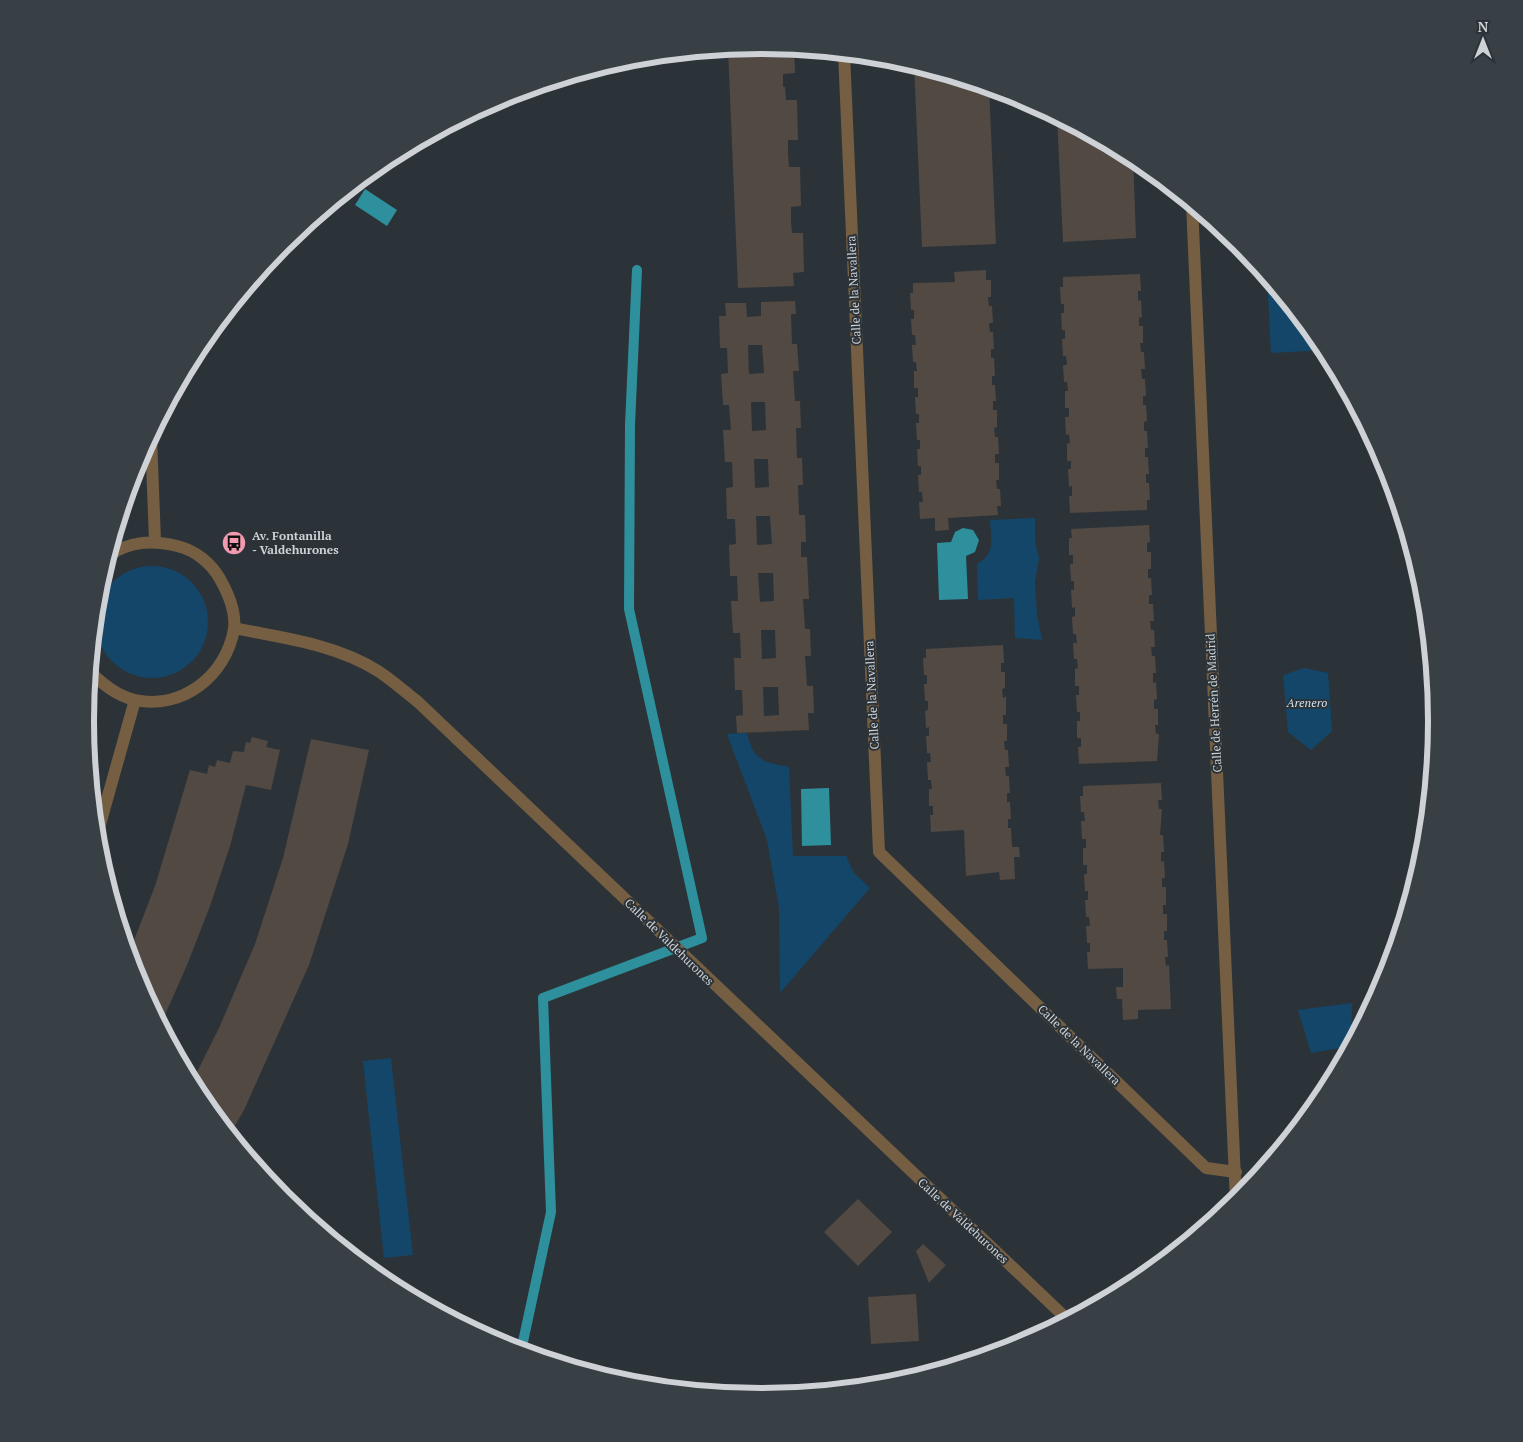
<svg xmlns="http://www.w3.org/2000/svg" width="1523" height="1442" viewBox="0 0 1523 1442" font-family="'PT Serif',serif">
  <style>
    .green { fill: #144669 }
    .water { fill: #2e909d }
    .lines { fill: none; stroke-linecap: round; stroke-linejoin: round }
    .stream { stroke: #2e909d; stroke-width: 10 }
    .building { fill: #524943; fill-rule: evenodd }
    .minor { stroke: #755e42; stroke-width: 12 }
    .labels { text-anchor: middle; stroke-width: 4; stroke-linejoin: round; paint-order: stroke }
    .street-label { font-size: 12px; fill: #ced2d6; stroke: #2b3339 }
    .poi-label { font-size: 12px; font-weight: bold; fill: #ced2d6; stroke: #2b3339; text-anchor: start }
    .park-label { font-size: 12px; font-style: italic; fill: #cee0f0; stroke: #2b3339 }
    .rim { fill: none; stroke: #ced2d6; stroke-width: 6 }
  </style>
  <rect width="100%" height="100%" fill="#2b3339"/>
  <path class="green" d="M1267 277 1324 346 1326 350 1271 353Z
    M1035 518V541L1039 558 1035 582 1037 615 1042 640 1015 638 1014 598 978 600 977 564C996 554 991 539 990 520Z
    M96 622a56 56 0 1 1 112 0a56 56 0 1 1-112 0Z
    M1304 668 1328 673 1332 731 1311 750 1288 732 1283 675Z
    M747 733C753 760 763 762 789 767L793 856H846L854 873 870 888 780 993 779 908 767 840 727 734Z
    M1352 1003 1351 1046 1311 1053 1298 1010Z
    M391 1058 413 1255 384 1258 363 1061Z"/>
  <path class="water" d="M365 189 397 210 387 226 355 205Z
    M963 528 973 530 979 540 975 552 966 556 968 599 939 600 937 543 951 542 955 532Z
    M829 788 831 845 802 846 801 789Z"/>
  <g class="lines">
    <path class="stream" d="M521 1351 551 1212 543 998 702 938 629 609 630 425 637 270"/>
  </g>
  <path class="building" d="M762 45 794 48 795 73 783 74V87H785L786 100H797L798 140H788V153L789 167H800L801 206 791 207V220L792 233H803L804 272 793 273 794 286 738 288 728 48Z
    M914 64 989 87 996 244 922 247Z
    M1057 116 1133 157 1136 238 1063 242Z
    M986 270V280H991V297H988L989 306H992L993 323H989L990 332H993L994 349H991V358H994L995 376H992V385H995L996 401H993V410H997V427L994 428 995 437H998L999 454H995V463H999V480H996L997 489H1000L1001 506H997L998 515 948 518 949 530 935 531V518L920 519 919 502H923L922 492H919L918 475H921V466H918L917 449H920V440H917L916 423H919V414H916L915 397H918V388H914V371H917L916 362H913L912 345H916L915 335H912L911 319H914V310H911L910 293H913V283L955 282 954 272Z
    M1140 274 1141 291H1138V301L1141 300 1142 317 1139 318V326H1143V343H1140L1141 352H1144L1145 369H1141L1142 379H1145L1146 396H1143V405H1146L1147 421 1144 422V431H1147L1148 448H1145V457H1148L1149 474H1146V483H1149L1150 500H1147V510L1070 513 1069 496H1072V486L1069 487 1068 469H1071V461H1067V444L1070 443 1069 434 1066 435 1065 417H1069V408H1065V391H1068L1067 382H1064L1063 365H1067L1066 356H1063L1062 339H1065V330H1062L1061 313H1064V304H1061L1060 287H1063V277Z
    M795 301 796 314H791L792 344H797L799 371H793L795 401H800L801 428H796L797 458H802L803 485H798L799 515H805L806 542H801V557H807L809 599H803L805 629H810L811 656H805L807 686H813L814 713H808L809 730 737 733 736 716 743 715 742 690H735L734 658H741L740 633H733L731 601H738L737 576H730L729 545 736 544 735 519H727L726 488 733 487 732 462H725L723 430H731L729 405H723L721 374 728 373 727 348H720L719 316H726L725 303H746L747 317 761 316V302ZM748 345H762L764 373 749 374ZM751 402H765L766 430 752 431ZM754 459H768L769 487 755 488ZM756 516H770L772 544 757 545ZM758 573H773L774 601 760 602ZM761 630H775L776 658 762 659ZM763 687H778L779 715 764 716Z
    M1149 525 1150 542 1147 543V552H1151V569H1148V578H1151L1152 595H1149V604H1153L1154 621H1150L1151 630H1154L1155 647H1151L1152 656H1155L1156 673H1153V683L1156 682 1157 699 1154 700V709H1158V725H1155L1156 734H1159L1157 761 1079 764 1078 747H1081V738H1077V721H1080V712H1077L1076 695H1079V686H1075V669L1078 668 1077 659H1074L1073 643H1077L1076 634H1073L1072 617 1075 616V607L1072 608 1071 590H1074V581H1071L1070 564H1073V555H1069V538H1072L1071 529Z
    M1003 645 1004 663H1001V672H1005V688L1002 689 1003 698 1006 697V715H1003V724H1007V741H1004L1005 750H1008L1009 767H1005L1006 776H1009L1010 793H1007V802H1010L1011 819H1008V828H1011L1012 847H1019L1020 857H1014L1015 879 1000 880 999 872 966 876 964 830 931 832 930 815H933V806H929V789H932L931 780H928L927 762H931L930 753H927L926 736H929V727L926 728 925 711 928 710V701H925L924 684H927V675H924L923 658H926V649Z
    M252 737 268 741 266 747 280 750 271 790 246 785 230 846 210 906 187 965 161 1024 137 979 129 953 155 886 190 770 207 774 209 765 215 767 217 760 230 763 233 751 244 752 246 742 250 743Z
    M311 739 369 750 348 844 309 965 244 1110 230 1134 199 1096 192 1082 219 1028 255 944 283 858Z
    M1161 783 1162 800H1158L1159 809H1162L1160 835H1163L1164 852H1161V862L1164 861 1165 878H1162V887H1166V905H1163V914H1167V931H1164V940H1167L1168 957H1165L1166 966 1169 965 1171 1009 1138 1010V1019L1123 1020 1122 999H1117L1116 987H1123V968L1088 969 1087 952H1090V943H1087L1086 926H1090L1089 917H1086L1085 900H1088V891H1085L1084 874H1087V865H1083V848H1086V839H1082L1081 821H1085L1084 812H1081L1080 796H1083V786Z
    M858 1199 892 1232 858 1266 824 1232Z
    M923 1244 946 1265 929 1283 916 1251Z
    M916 1294 919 1341 871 1344 868 1297Z
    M886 1375 887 1385 840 1389 839 1380Z"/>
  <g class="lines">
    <path class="minor" d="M844 53 879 852 1206 1168 1236 1172
      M1192 204 1236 1202
      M151 437 155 541
      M234 628C282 638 336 644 378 671 392 680 405 692 418 702L1068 1320
      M90 672C103 684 117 696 135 700 182 710 226 676 234 629 236 612 228 593 220 579 211 563 195 550 177 546 151 540 130 541 108 556
      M97 835 135 700"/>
  </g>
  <defs>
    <g id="bus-disc" transform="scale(1.25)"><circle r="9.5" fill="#f29ab0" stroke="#2b3339"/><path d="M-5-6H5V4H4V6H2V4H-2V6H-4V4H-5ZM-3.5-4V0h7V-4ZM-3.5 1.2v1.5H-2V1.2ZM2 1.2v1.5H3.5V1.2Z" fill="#111"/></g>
  </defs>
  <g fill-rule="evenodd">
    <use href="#bus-disc" x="234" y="543"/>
  </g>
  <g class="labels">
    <g class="street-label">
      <text transform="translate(854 290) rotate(-93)" y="4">Calle de la Navallera</text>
      <text transform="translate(872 695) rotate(-93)" y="4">Calle de la Navallera</text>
      <text transform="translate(1214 703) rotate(-93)" y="4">Calle de Herrén de Madrid</text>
      <text transform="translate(669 942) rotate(44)" y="4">Calle de Valdehurones</text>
      <text transform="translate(1079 1045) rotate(44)" y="4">Calle de la Navallera</text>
      <text transform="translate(963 1221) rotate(43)" y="4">Calle de Valdehurones</text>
    </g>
    <g class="poi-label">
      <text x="252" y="540">Av. Fontanilla<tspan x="252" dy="14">- Valdehurones</tspan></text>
    </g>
    <g class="park-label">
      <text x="1307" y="707">Arenero</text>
    </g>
  </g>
  <path d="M0 0H1523V1442H0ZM94 721a667 667 0 1 1 1334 0a667 667 0 1 1-1334 0Z" fill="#384046" fill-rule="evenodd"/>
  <path class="rim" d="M94 721a667 667 0 1 1 1334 0a667 667 0 1 1-1334 0Z"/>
  <g transform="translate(1483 40)" stroke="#2b3339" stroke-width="4" paint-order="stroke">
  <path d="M0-4L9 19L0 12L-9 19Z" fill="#ced2d6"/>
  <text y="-8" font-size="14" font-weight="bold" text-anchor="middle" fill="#ced2d6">N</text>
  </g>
</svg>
